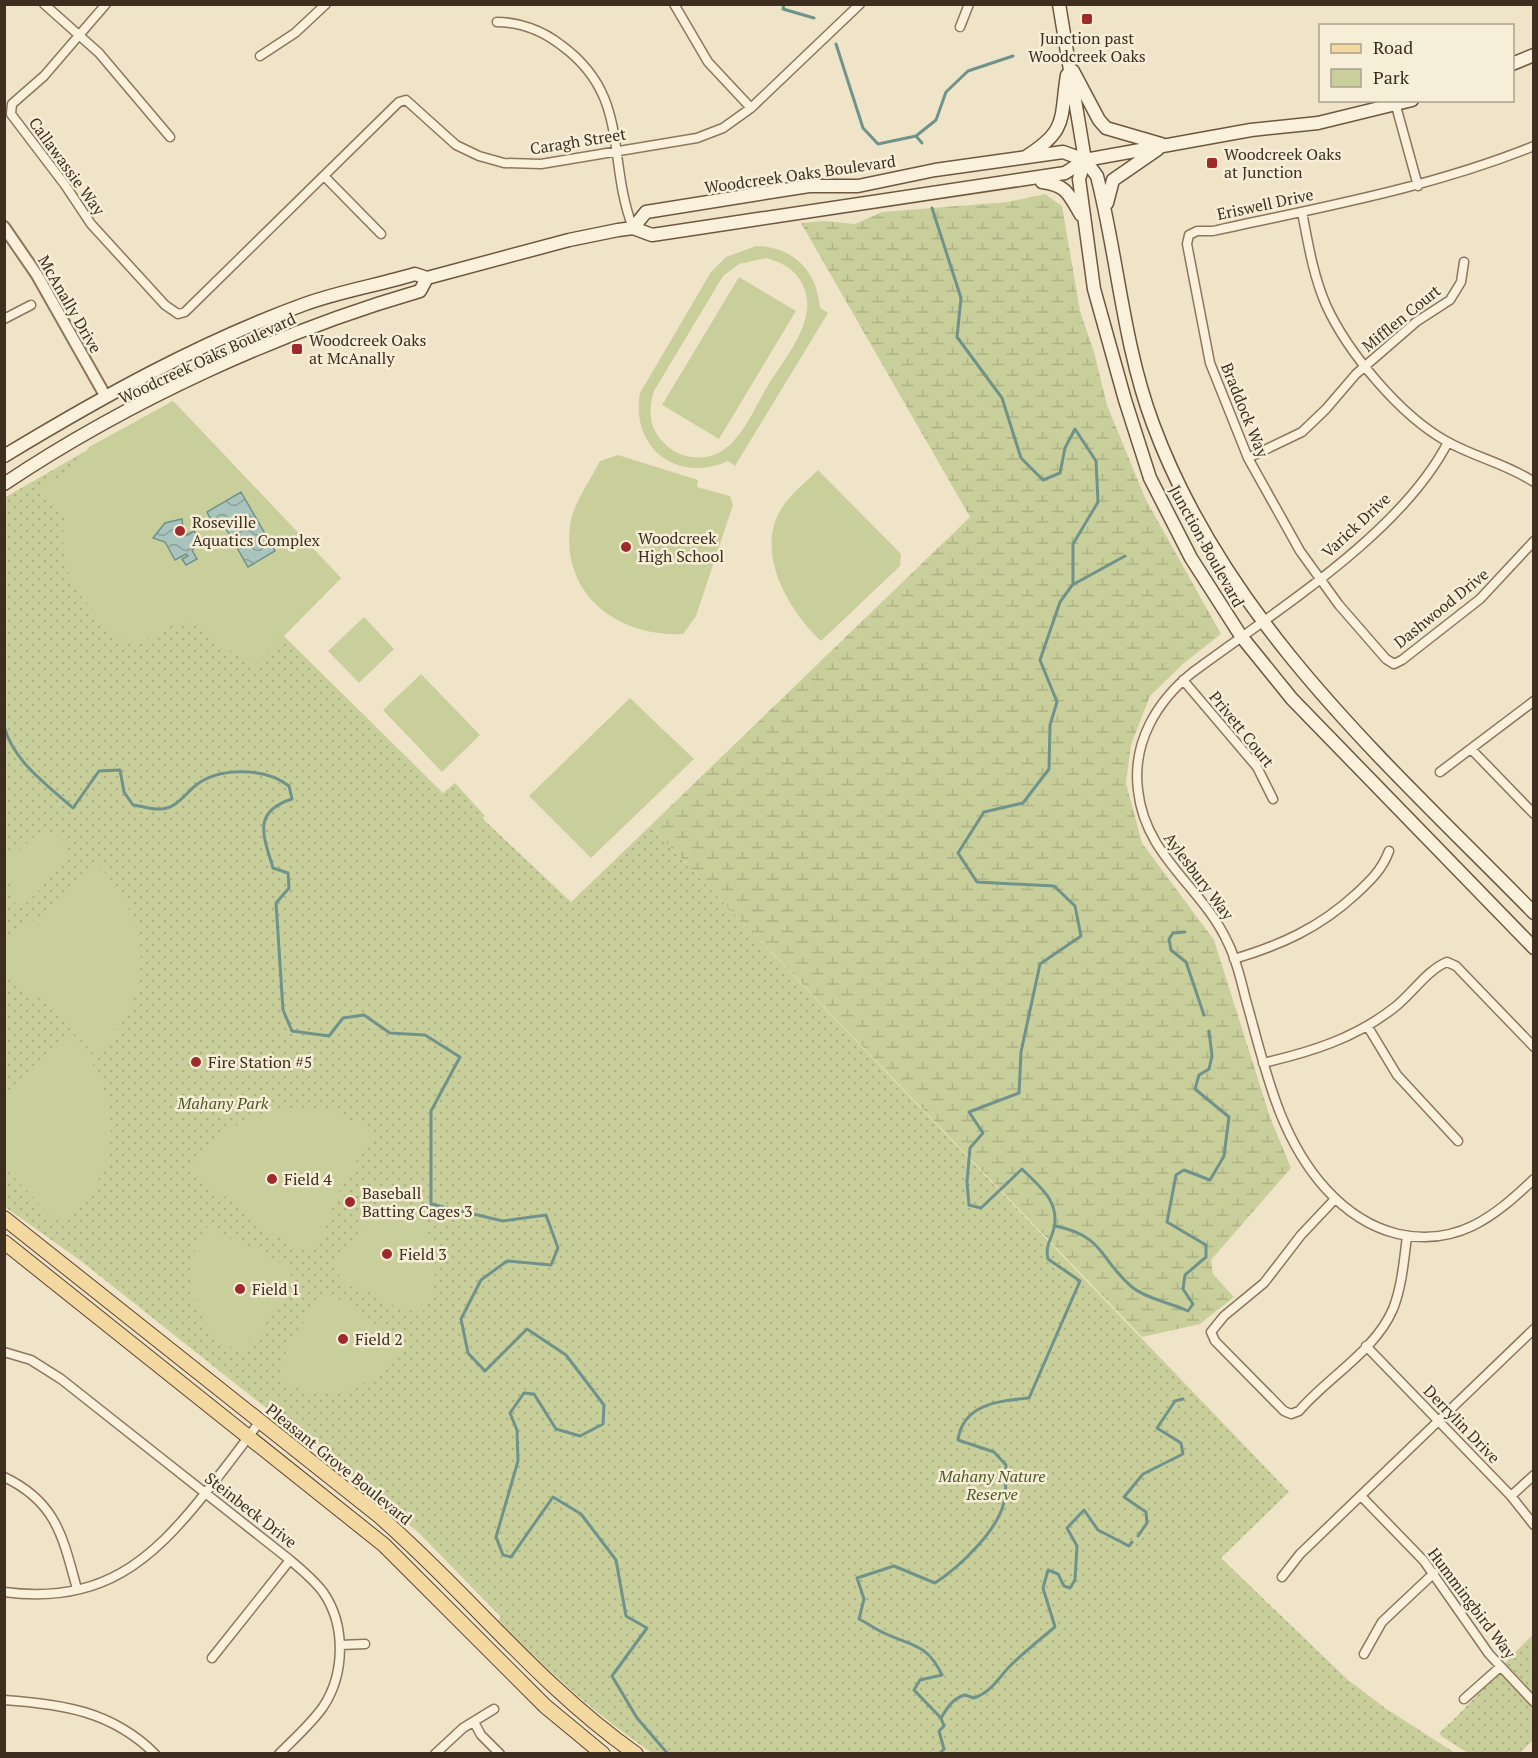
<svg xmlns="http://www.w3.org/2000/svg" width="1538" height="1758" viewBox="0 0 1538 1758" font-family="'PT Serif',serif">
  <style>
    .green { fill: url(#green-dots) }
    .wetland { fill: url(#wetland-marsh) }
    .pitch { fill: #c9cf9b; fill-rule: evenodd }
    .water { fill: url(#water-waves); stroke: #6f938a; stroke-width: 1.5 }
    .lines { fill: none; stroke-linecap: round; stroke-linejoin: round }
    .stream { stroke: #6f938a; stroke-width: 3 }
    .minor-casing { stroke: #8d765c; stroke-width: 11 }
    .tertiary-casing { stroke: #8d765c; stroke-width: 14 }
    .secondary-casing { stroke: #6f573f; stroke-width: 15 }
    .primary-casing { stroke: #5b4430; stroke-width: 16 }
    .minor { stroke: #faf1dc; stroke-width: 8 }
    .tertiary { stroke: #faf1dc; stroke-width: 10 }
    .secondary { stroke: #faf1dc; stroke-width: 12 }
    .primary { stroke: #f3d9a0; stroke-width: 14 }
    .poi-dot { fill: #9e2a2b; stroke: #f7eed8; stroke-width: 2 }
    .labels { text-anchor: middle; stroke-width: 5; stroke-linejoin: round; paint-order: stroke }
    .poi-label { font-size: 16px; fill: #3d2e20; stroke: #f7eed8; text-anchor: start }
    .street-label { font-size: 16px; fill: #3d2e20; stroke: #f7eed8 }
    .park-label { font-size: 16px; font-style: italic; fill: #4d5a26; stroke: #f7eed8 }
  </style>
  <defs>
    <pattern id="green-dots" width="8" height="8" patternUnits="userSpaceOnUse" patternTransform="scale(1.5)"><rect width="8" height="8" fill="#c9cf9b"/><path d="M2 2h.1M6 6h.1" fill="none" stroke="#aeb285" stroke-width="1.8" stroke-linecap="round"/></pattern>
    <pattern id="wetland-marsh" width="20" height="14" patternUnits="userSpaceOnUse" patternTransform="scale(1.5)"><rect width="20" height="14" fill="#c9cf9b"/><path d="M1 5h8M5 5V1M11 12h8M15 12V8" fill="none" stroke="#aeb285"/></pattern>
    <pattern id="water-waves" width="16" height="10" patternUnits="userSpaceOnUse" patternTransform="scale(1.5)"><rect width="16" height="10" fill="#a9c4bc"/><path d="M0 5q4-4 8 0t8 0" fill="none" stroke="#8ba098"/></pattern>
  </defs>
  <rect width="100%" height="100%" fill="#f0e4c8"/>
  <path class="green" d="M173 401 341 578 284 636 443 793 455 783 485 816 482 818 571 902 650 826 1289 1492 1221 1558 1347 1679 1385 1708 1455 1753H652C595 1714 546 1670 498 1620L501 1617 420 1534 367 1488 81 1261 5 1207 4 498Z
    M1533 1635V1740L1520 1753H1468L1441 1736 1439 1733C1474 1703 1499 1665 1533 1635Z"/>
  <path class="wetland" d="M1045 194 1062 206 1080 311 1094 352 1107 405 1146 500 1221 634 1184 663 1150 696 1131 745 1126 783 1142 843 1214 940 1270 1117 1291 1168 1211 1260 1213 1274 1234 1297 1200 1324 1142 1337 650 826 970 517 801 223 824 221 855 224 882 212 1008 202Z"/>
  <path class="pitch" d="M756 246C794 247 817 271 820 308L828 313 735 466 728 461C677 484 630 448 640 393L711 272 726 257ZM766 258C780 262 792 267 800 280 823 316 785 357 767 387 754 409 741 442 718 453 700 462 676 457 663 442 649 428 648 409 654 391L723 276 739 264Z
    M739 277 796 311 719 439 662 405Z
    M173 401 341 578 253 666 216 641 198 621 176 623 136 646C122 642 113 631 103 621 71 588 59 565 64 518L35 490C56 480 77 467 89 447Z
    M618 455 698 480 697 487 730 496 733 505 696 616 683 634C616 637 558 592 571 520 574 503 592 477 600 461Z
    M818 470 901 554 900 566 821 641C790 612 755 555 780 511 788 496 806 482 818 470Z
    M364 617 394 649 359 683 328 651Z
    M421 674 480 735 442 772 383 710Z
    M630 698 694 759 591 858 529 796Z
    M41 831C57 832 75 845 61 862 56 869 49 874 44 880V886L21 908 15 907V893L5 869V847L9 852H17Z
    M97 864C155 923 156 998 95 1055L36 993 30 999 5 973 4 945 33 920 38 924Z
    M68 1032C112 1078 128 1141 88 1197 80 1208 70 1219 55 1220L5 1168V1088L8 1091Z
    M291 1108 331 1111 374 1130 329 1209 334 1213 315 1245 298 1249 265 1229 266 1227 239 1211 241 1207 190 1174C211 1135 247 1113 291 1108Z
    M389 1189C435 1218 449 1270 420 1316L400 1304 398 1308 353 1283 351 1287C336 1278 333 1264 342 1249L346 1250Z
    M208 1226 230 1240 232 1237 289 1268 292 1282 253 1343 249 1341 241 1353C194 1328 174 1272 208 1226Z
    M331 1294 384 1330 383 1333 402 1345C378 1391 320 1408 277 1376L289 1356 285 1354 318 1297Z"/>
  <path class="water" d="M241 492 275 551 248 567 221 520 213 524 207 512Z
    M182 519 184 536 194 531 202 543 192 550 197 559 186 565 182 559 188 556 186 554 175 560 165 542 153 538 165 523Z"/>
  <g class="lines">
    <path class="stream" d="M784 4 783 9 814 18
      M836 44 863 128 878 144 916 136 922 143
      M916 136 936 120 946 92 968 71 1013 56
      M932 208 961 298 957 337 1002 398 1021 458 1043 480 1060 473 1065 448 1075 429 1096 461 1098 502 1073 544V584L1060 602 1040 660 1057 702 1050 725 1049 769 1023 803 984 812 958 853 977 882 1054 886 1075 906 1081 936 1040 964 1021 1052 1019 1093 969 1112 983 1133 970 1148 967 1182 969 1205 981 1208 1022 1169C1039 1186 1060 1201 1054 1228 1051 1241 1045 1245 1048 1259L1080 1281 1029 1398C998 1401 963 1404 958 1440L994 1452 1006 1465C1005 1477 1007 1490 1004 1502 998 1531 958 1568 935 1583L894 1566 857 1578 864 1599 859 1619C867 1623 875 1629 884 1633 911 1646 927 1643 942 1675L920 1680 914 1690 941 1718 944 1726 939 1731 944 1749 939 1754
      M1074 584 1125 556
      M4 726C13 761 47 785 73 808L99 771 120 770 124 792 133 805C142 806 153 810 161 809 177 808 185 794 195 786 219 766 266 768 289 786L292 799C251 812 264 837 273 868L288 873 289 888 276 903 283 1010 292 1031 329 1036 343 1018 364 1015 390 1033 425 1035 460 1057 431 1111V1204L503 1221 546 1215 558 1248 551 1265 507 1261 481 1280 461 1319 468 1353 485 1371 527 1329 566 1355 604 1405 603 1424 580 1436 556 1429 534 1394 524 1393 510 1413 517 1430 518 1461 496 1537 503 1555 511 1557 553 1497 581 1514 616 1560 626 1616 647 1628 612 1676 637 1718 668 1754
      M1185 932 1173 933 1169 939 1171 950 1186 962 1204 1015
      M1055 1226C1105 1236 1099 1259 1132 1287 1147 1299 1171 1303 1188 1311L1193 1304 1183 1289 1185 1275 1206 1257V1245L1167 1222 1176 1175 1184 1170 1210 1180 1224 1156 1229 1117 1195 1089 1199 1075 1209 1069 1212 1056 1209 1031
      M1138 1536 1147 1523 1146 1512 1124 1497 1143 1474 1183 1454 1181 1443 1157 1428 1175 1401 1183 1399
      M941 1718C947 1708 953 1698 965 1695L974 1698C991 1692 997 1680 1009 1667 1023 1653 1039 1640 1055 1627L1043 1588 1048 1570 1058 1574 1064 1586 1070 1588 1075 1580 1077 1546 1067 1528 1084 1510 1098 1530 1129 1546 1132 1542"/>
    <g class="minor-casing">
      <path id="minor" d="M44 4 99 53 170 137
        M106 4 44 76 12 104 11 114 65 185 91 224 165 305 178 314 185 312 399 102 406 100 456 145 479 156 504 163 541 164 697 138 723 128 751 108 860 4
        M674 4 708 62 751 108
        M497 22C520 22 543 31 561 45 631 96 606 158 633 228
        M960 27 969 4
        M260 56 295 33 326 4
        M1396 106 1418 186
        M1534 146C1430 188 1321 207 1213 231H1197L1189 235 1187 244 1210 363 1248 458 1300 551 1339 605 1386 659 1394 664 1402 660 1480 599 1534 541
        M324 176 381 234
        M1302 212C1308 243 1313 275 1326 305 1348 353 1400 415 1446 441 1474 457 1507 464 1534 482
        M4 319 31 305
        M1448 442C1401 534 1275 611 1193 672 1157 701 1132 742 1138 790 1145 857 1202 886 1228 943 1237 961 1241 981 1246 1000 1265 1067 1278 1136 1326 1189 1346 1211 1369 1227 1398 1234 1457 1247 1494 1217 1534 1179
        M1248 458 1302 432 1326 409 1356 374 1416 322 1450 300 1461 282 1464 262
        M1183 680 1257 767 1273 799
        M1472 750 1534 814
        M1440 772 1534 701
        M1234 959C1281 945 1319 928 1356 894 1370 881 1382 870 1389 851
        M1368 1027 1397 1075 1458 1141
        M1263 1063C1311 1052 1356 1038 1395 1007 1412 994 1427 970 1447 962L1456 966 1534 1047
        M1335 1199 1301 1235 1264 1283 1224 1316 1211 1332 1215 1341 1284 1411 1291 1414 1299 1411C1328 1377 1375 1351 1393 1309 1402 1286 1404 1260 1407 1236
        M1366 1346 1511 1496 1534 1525
        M4 1352 31 1360 61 1379 290 1560C302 1570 314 1580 323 1592 346 1625 345 1674 323 1707 311 1724 294 1739 279 1754
        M4 1477C57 1502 63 1538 77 1589
        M1361 1496 1424 1561 1489 1654 1534 1702
        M1511 1496 1534 1475
        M1282 1577 1300 1554 1534 1329
        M4 1592C101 1605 151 1562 207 1491 225 1468 243 1445 260 1421
        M340 1645 365 1644
        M1364 1654 1382 1622 1434 1573
        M212 1658 290 1560
        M1464 1699 1500 1667
        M4 1700C62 1704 112 1711 155 1754
        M474 1722 481 1735 500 1754
        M435 1754 463 1728 494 1709"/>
    </g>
    <g class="tertiary-casing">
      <path id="tertiary" d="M4 227 37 275 106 397"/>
    </g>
    <g class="secondary-casing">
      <path id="secondary" d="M1059 4 1085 160 1079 179 1094 289 1125 400 1150 478 1191 558 1241 636 1292 699 1534 948
        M1512 64 1534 55
        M1073 71 1099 120 1106 128 1161 144
        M1027 156C1068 130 1060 119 1067 75
        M1085 160 1097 176C1118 259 1123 344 1153 424 1227 624 1388 764 1534 913
        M1042 182C1067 185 1069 195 1081 215
        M1107 203 1113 180 1158 149
        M633 228 646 212 809 186H858L935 170 1063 152 1085 160
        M4 456C100 398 200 342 305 304 341 291 379 285 415 274L427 278 569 240 618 230 633 228 652 235 1065 173 1085 160 1251 130 1318 123 1412 100
        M4 484C128 401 278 332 420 291L427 278"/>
    </g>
    <g class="primary-casing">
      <path id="primary" d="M4 1218 378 1515C467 1592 539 1686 636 1754
        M4 1242 384 1545 545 1706 603 1754"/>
    </g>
    <use href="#minor" class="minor"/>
    <use href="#tertiary" class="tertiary"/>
    <use href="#secondary" class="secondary"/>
    <use href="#primary" class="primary"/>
  </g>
  <g class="poi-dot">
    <rect x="1081" y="13" width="12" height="12" rx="3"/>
    <rect x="1206" y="157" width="12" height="12" rx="3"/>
    <rect x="291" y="343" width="12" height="12" rx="3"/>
    <circle cx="180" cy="531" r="6"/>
    <circle cx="626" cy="547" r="6"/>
    <circle cx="196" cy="1062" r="6"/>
    <circle cx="272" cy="1179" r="6"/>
    <circle cx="350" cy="1202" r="6"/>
    <circle cx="387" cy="1254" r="6"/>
    <circle cx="240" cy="1289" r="6"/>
    <circle cx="343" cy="1339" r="6"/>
  </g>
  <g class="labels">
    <g class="poi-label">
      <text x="1087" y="44" text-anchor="middle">Junction past<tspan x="1087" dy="18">Woodcreek Oaks</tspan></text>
      <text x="1224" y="160">Woodcreek Oaks<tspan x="1224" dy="18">at Junction</tspan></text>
      <text x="309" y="346">Woodcreek Oaks<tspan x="309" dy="18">at McAnally</tspan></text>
      <text x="192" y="528">Roseville<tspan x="192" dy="18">Aquatics Complex</tspan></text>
      <text x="638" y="544">Woodcreek<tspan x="638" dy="18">High School</tspan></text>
      <text x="208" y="1068">Fire Station #5</text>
      <text x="284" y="1185">Field 4</text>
      <text x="362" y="1199">Baseball<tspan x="362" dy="18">Batting Cages 3</tspan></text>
      <text x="399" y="1260">Field 3</text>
      <text x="252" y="1295">Field 1</text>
      <text x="355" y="1345">Field 2</text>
    </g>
    <g class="street-label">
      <text transform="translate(578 141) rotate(-9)" y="6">Caragh Street</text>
      <text transform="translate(67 166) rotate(54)" y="6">Callawassie Way</text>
      <text transform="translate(800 174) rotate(-8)" y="6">Woodcreek Oaks Boulevard</text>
      <text transform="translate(1265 204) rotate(-12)" y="6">Eriswell Drive</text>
      <text transform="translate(70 304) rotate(60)" y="6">McAnally Drive</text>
      <text transform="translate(1401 318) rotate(-39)" y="6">Mifflen Court</text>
      <text transform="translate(207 358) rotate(-25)" y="6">Woodcreek Oaks Boulevard</text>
      <text transform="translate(1245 410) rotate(68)" y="6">Braddock Way</text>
      <text transform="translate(1356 525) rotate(-43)" y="6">Varick Drive</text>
      <text transform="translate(1207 546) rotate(61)" y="6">Junction Boulevard</text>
      <text transform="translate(1441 608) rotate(-39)" y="6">Dashwood Drive</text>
      <text transform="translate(1242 729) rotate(51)" y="6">Privett Court</text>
      <text transform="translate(1199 876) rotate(53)" y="6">Aylesbury Way</text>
      <text transform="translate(1462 1424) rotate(46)" y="6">Derrylin Drive</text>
      <text transform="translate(339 1464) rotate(39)" y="6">Pleasant Grove Boulevard</text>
      <text transform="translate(251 1510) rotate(38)" y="6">Steinbeck Drive</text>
      <text transform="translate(1472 1603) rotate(53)" y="6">Hummingbird Way</text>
    </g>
    <g class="park-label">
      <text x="223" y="1109">Mahany Park</text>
      <text x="992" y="1482">Mahany Nature<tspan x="992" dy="18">Reserve</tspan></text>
    </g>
  </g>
  <rect width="1538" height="1758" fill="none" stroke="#3d2e20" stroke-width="12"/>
  <rect x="1319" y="24" width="195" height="78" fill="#f7eed8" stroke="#ada18e" stroke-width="1.5"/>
  <rect x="1331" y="44" width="30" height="9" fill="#f3d9a0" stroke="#ada18e" stroke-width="1.5"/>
  <text x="1373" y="54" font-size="18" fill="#3d2e20">Road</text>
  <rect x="1331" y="69" width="30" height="18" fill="#c9cf9b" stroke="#ada18e" stroke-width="1.5"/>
  <text x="1373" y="84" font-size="18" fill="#3d2e20">Park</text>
</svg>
